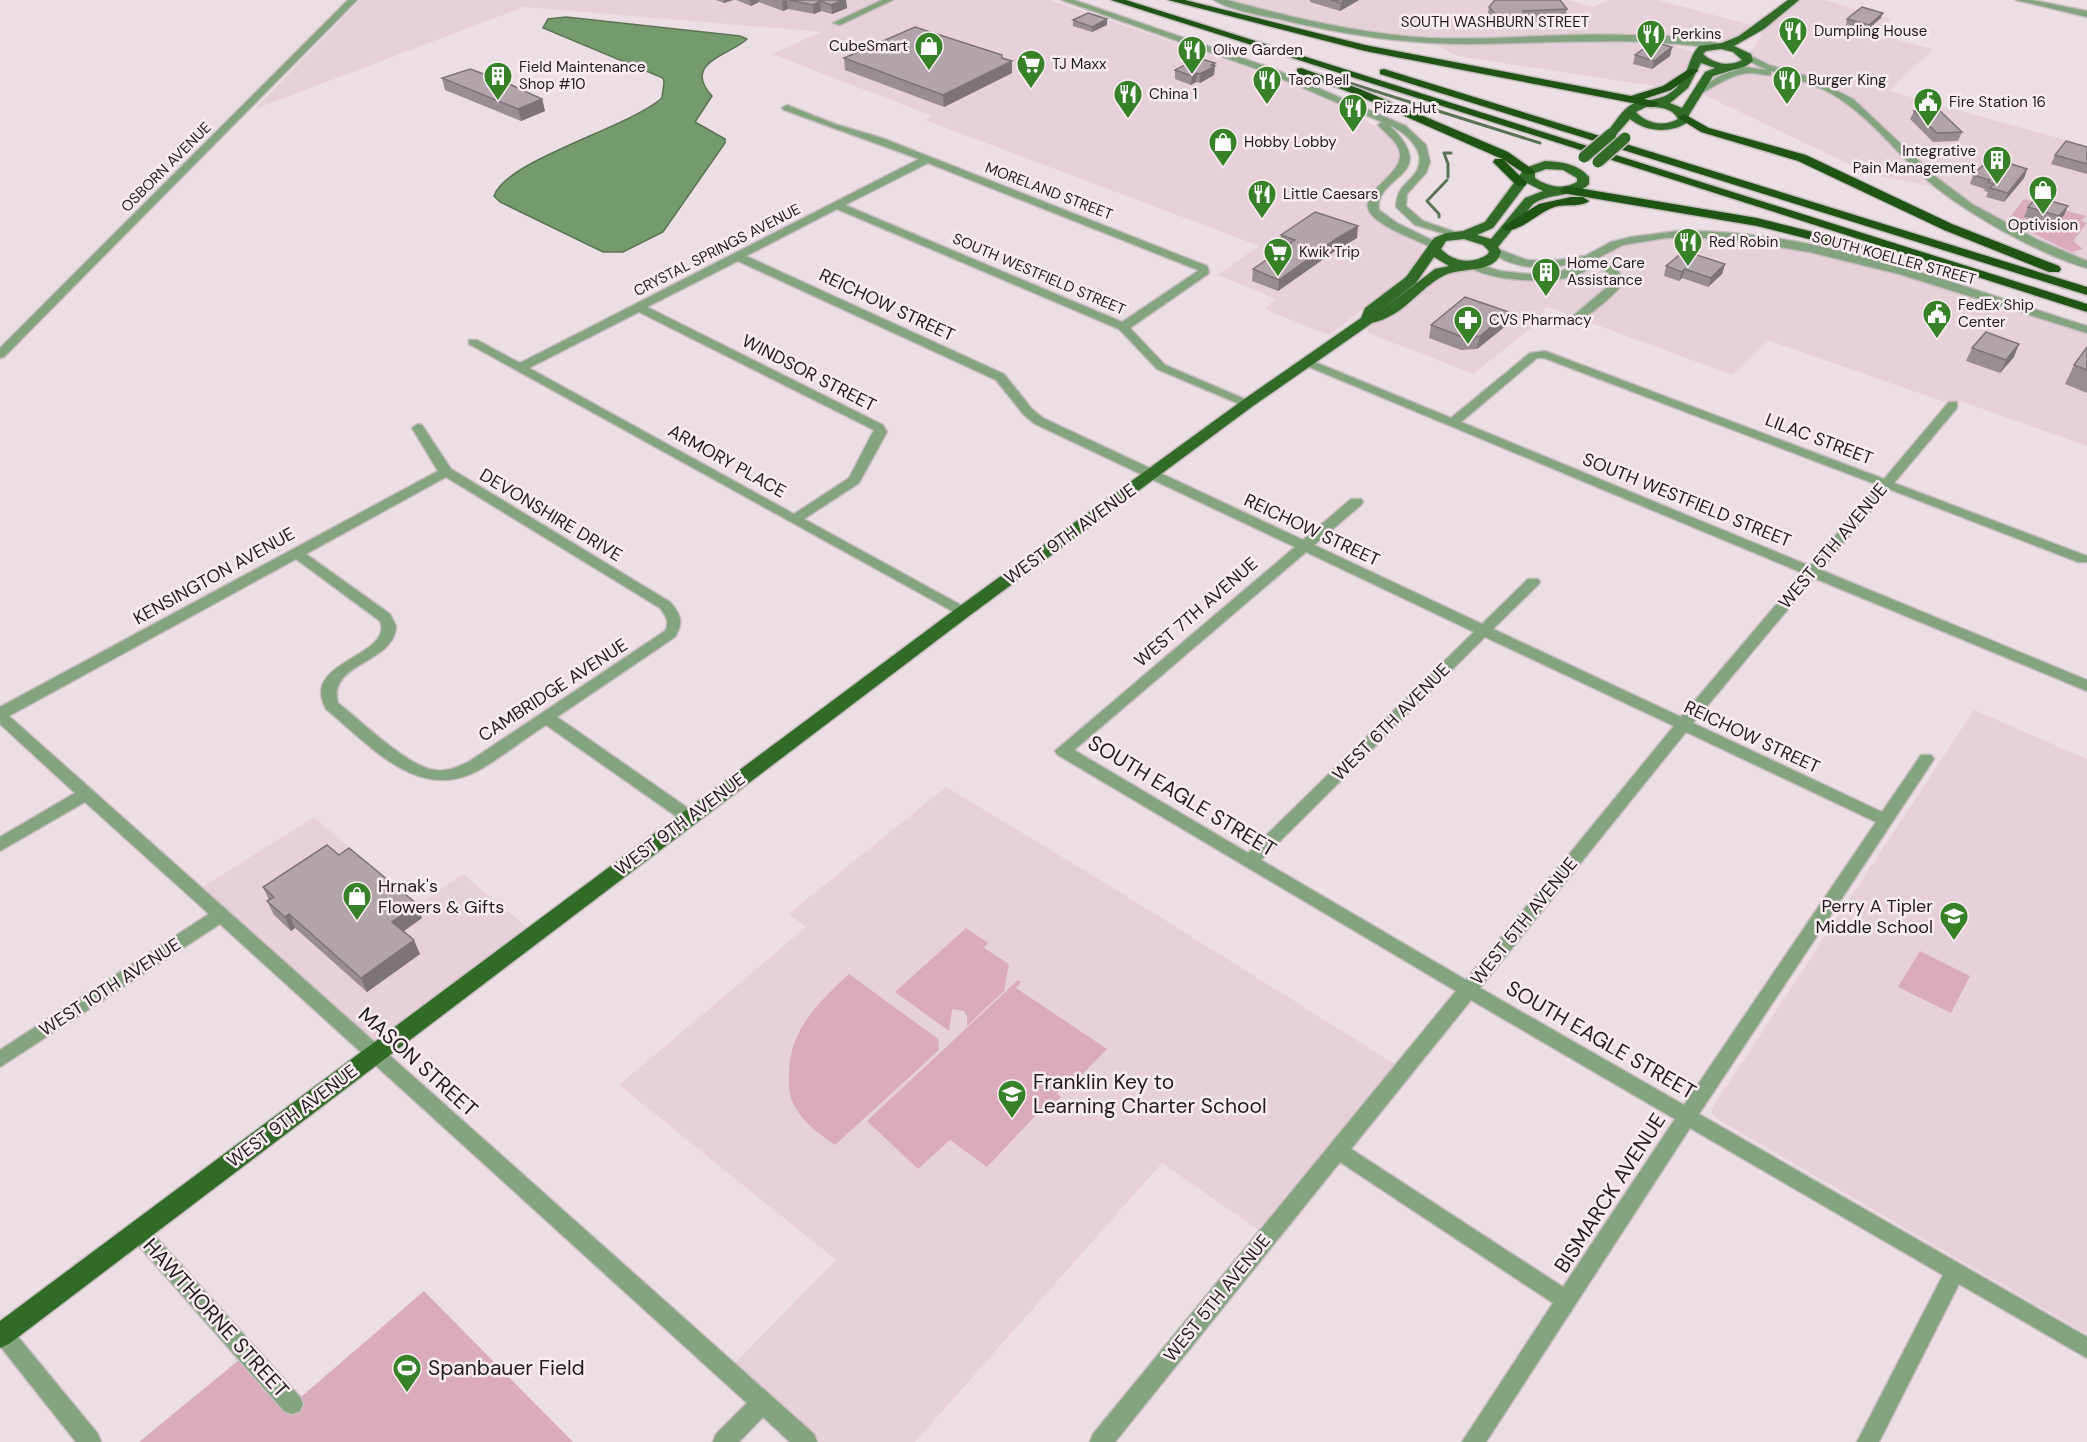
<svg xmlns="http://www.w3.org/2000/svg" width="2087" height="1442" viewBox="0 0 2087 1442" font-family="'DM Sans',sans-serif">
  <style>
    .built { fill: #e7d1d8 }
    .green { fill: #daabbb }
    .water { fill: #759a6e; stroke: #5c7456; stroke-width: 1.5 }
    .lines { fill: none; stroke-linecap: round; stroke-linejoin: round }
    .stream { stroke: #5c7456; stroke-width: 3 }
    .minor-casing { stroke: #c7bcbf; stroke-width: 3 }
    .major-casing { stroke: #c7bcbf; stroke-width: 3 }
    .highway-casing { stroke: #c7bcbf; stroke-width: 3 }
    .minor { fill: #84a37f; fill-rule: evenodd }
    .major { fill: #326b28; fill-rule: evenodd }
    .highway { fill: #1f5415; fill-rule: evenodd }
    .major-bridge-casing { stroke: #c7bcbf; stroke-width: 14; stroke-linecap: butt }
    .major-bridge { stroke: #326b28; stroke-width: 11 }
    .wall { fill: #988e91 }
    .shaded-wall { fill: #7c7476 }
    .building { fill: #b1a5a9; stroke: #7c7476; stroke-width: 1.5 }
    .labels { text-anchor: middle; stroke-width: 5; stroke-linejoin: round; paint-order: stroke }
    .far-street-label { font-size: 15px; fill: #201b1d; stroke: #faedf1 }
    .far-poi-label { font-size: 15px; fill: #201b1d; stroke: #faedf1; text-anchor: start }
    .street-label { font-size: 18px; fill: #201b1d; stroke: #faedf1 }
    .poi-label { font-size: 18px; fill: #201b1d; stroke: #faedf1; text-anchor: start }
    .near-street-label { font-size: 21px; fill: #201b1d; stroke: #faedf1 }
    .near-poi-label { font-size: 21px; fill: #201b1d; stroke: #faedf1; text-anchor: start }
  </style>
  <rect width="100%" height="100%" fill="#ecdfe3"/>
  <path class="built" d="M360 0H1050L1268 75 1339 106 1379 128 1396 145 1399 160 1393 171 1370 193 1366 204 1373 218 1379 222 1413 238 1422 244 1421 257 1398 283 1329 335 1264 309 1276 299 1217 275 1259 246 925 120 932 116 772 54 821 32 524 7 255 109Z
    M1218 0H1569L1593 7 1608 0H1658L1751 25 1755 23 1764 25 1793 0H1825L1891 19 1874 34 1933 49 1889 91 2087 146V265L2056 252 1944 189 1870 174 1698 92 1736 72 1770 74 1820 86 1766 67 1747 56 1761 37 1764 26 1721 46 1637 38 1673 45 1697 54 1695 65 1667 88 1457 56 1428 40 1353 33Z
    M1715 235 1846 257 2087 330V446L1957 400 1953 405 1767 340 1732 375 1548 307 1542 312 1538 323 1473 374 1368 333 1367 320 1432 278 1466 265 1517 276 1569 274 1606 248 1647 237Z
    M1974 710 2087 759V1334L1717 1119 1712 1113V1108Z
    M946 787 1120 892 1403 1069 1267 1236 1162 1163 915 1442H806L727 1371 836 1260 619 1085 806 927 788 914Z
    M314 817 416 906 463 874 534 933 375 1053 195 892Z"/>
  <path class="green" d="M2024 199 2086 216 2081 221 2087 223 2073 241 2083 249 2071 252 2007 221Z
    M966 928 988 943 984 948 1009 964 1004 991 967 1026V1016L964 1011 952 1009 949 1031 895 992Z
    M1920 951 1970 976 1951 1013 1898 987Z
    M849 974 938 1039 939 1050 835 1145C818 1133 798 1119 791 1098 788 1090 789 1078 789 1070 791 1028 820 1001 849 974Z
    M1018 980 1021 982 1016 988 1107 1049 1070 1087 1066 1085 1057 1094 1061 1097 1044 1115 1039 1112 987 1167 950 1140 918 1169 867 1121Z
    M424 1291 573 1442H139L256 1346 301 1397Z"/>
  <path class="water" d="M566 17 740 36 747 39C731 55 681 62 712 96L695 122 725 139V143L663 232 623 252H603L500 202 494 196C506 160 628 128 662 98L664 82 663 78 543 28 548 19Z"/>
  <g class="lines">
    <path class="stream" d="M1343 81 1540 143
      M1448 177V164L1444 153H1451
      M1439 217V214L1427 201 1447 180"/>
    <g class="minor-casing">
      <path id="minor" d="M348 0H357L4 357 0 358V348Z
        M882 0H893L840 25 833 23Z
        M1062 0H1074L1274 69 1406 126 1426 145 1430 162 1426 173 1407 194 1406 206 1423 221 1464 235 1459 238 1415 225 1396 207C1397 187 1406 186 1416 172 1429 152 1405 132 1389 125 1443 177 1374 174 1379 210L1397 223 1438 243V247H1430C1413 238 1392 232 1376 219 1347 195 1402 179 1400 154 1399 142 1386 134 1378 125L1382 122 1268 73Z
        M1214 0H1227C1293 18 1360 34 1429 38 1496 41 1562 32 1629 35 1649 35 1709 36 1723 46L1719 49C1632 35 1547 44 1459 44 1400 43 1341 34 1283 20 1265 16 1229 10 1214 0Z
        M2016 0H2032L2087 11V17Z
        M1749 55 1769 65 1810 77 1853 99 1936 177 1972 204 2038 240 2087 261V268C2042 256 1962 211 1927 180 1900 156 1876 125 1847 104 1826 87 1797 79 1771 71V75C1764 76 1758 73 1751 73 1734 73 1716 85 1701 94L1693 92 1723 74 1737 70 1730 69V65L1767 70 1746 60V56Z
        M787 105 835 124 882 138 1207 266 1209 272 1208 274 1130 328 1165 365 1254 403 1248 407 1244 406 1157 369 1119 329 837 209 746 256 1004 374 1032 409 1043 418 1303 540 1351 499H1361L1363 502 1361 505 1314 545 1482 624 1528 579H1538L1540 582 1538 585 1493 629 1681 717 1803 573 1302 364V360H1310L1451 418 1530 353 1545 351 1884 479 1949 402H1957V408L1894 483 2087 556V562H2078L1889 489 1821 570 2087 680V691L1814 578 1693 723 1882 812 1921 755H1931L1934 759 1699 1114 2087 1337V1358L1959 1284 1879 1442H1857L1943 1275 1690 1128 1486 1442H1462L1553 1303 1340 1162 1115 1442H1090L1093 1434 1456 991 1058 755 1055 751 1295 547 1035 424 1024 415 996 380 738 261 647 307 883 425 887 432 859 483 804 519 968 609 970 612 963 617 469 344V340H477L520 363 919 159 784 110 782 108ZM928 163 1198 270V271L1122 322 845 205ZM639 312 874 430 849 478 794 514 529 368ZM1537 358H1544L1878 485 1810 566 1461 422ZM1306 552 1474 632 1248 853 1074 750ZM1485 637 1674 726 1466 980 1261 860ZM1686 732 1876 822 1684 1105 1480 988ZM1471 1000 1675 1119 1563 1287 1351 1149Z
        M1678 231C1818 229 1956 285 2087 326V333L1899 274 1809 252 1762 244 1714 238H1666L1623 245 1596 259 1617 269 1623 279V284C1609 300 1576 330 1554 326V322L1573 316 1612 283 1613 279 1609 273 1592 265C1575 288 1487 283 1467 265L1472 262 1500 271 1529 274 1559 272 1581 263C1571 263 1562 266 1553 267 1533 270 1504 264 1490 251L1495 248 1527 260 1551 261 1585 256 1611 242 1631 237Z
        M418 424 422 425 451 469 670 602C681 615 684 622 675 637L557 717 695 813 697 817 695 821H683L546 725C524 739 503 756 481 769 419 805 370 745 326 709 299 661 394 657 380 621L296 559 9 716 814 1434 817 1442H790L763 1417 739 1442H713L716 1434 747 1403 220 924 0 1067V1050L209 914 85 802 0 851V837L75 793 0 724V707L438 471 412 428ZM446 477 660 608C666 616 670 622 665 631L470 761C458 767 447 772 434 770 407 766 360 720 338 703 327 662 395 664 396 626L390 614 306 554Z
        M139 1223 146 1226 300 1397 303 1404 300 1411 292 1414 284 1411 132 1238 129 1232 132 1226Z
        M3 1324 10 1327 98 1434 101 1442H76L0 1346V1325Z"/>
    </g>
    <g class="major-casing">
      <path id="major" d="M1788 0H1799L1764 29 1734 46 1751 54 1753 61 1746 66 1713 76 1689 115 1688 122C1670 134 1646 132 1630 119L1615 136H1607V132C1614 124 1620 113 1628 107 1642 96 1658 105 1675 89 1689 76 1688 57 1699 46L1722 43 1739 36ZM1721 49 1733 52 1742 60C1729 67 1714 64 1703 54L1706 51ZM1701 63 1715 68 1705 72 1682 108 1670 103 1688 88ZM1646 107C1658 107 1672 107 1678 119 1664 127 1647 124 1636 112Z
        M1545 161C1562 162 1578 164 1589 177V184C1575 198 1550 192 1533 204L1498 247 1501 251C1497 274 1461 267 1445 275 1417 289 1406 315 1372 323L1253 406 969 616 9 1344 0 1348V1321L957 608 1243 400 1361 318 1365 308 1406 277 1434 238 1446 233 1463 231 1485 222 1525 168ZM1546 169 1563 170 1577 178V182C1563 190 1548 187 1535 178V173ZM1527 183 1543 191 1525 198 1491 239 1477 235 1493 228ZM1464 239 1483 245 1489 251 1488 254C1473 265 1453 262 1441 249L1446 241ZM1434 257 1449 266 1435 269 1376 314 1416 283Z"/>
    </g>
    <g class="highway-casing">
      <path id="highway" d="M1111 0H1126L2087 304V312Z
        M1168 0H1185L1365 45 1631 96 1663 86 1689 69H1697L1698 71 1671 90 1644 99 1657 102 1659 104 1653 107 1365 51Z
        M1301 68 1360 89 1508 152 1535 171 1533 174H1525L1504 160 1527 183 1525 186H1517L1493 162 1495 159H1503L1500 158 1352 93 1297 73V69Z
        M1384 69 2087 287V295L1380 74V70Z
        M1684 114 1709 128 1806 155 1952 224 2059 266 2061 269 2059 272H2049L1944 230 1798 161 1701 132 1680 119 1678 117Z
        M1566 186 1757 218 1861 244 1862 247 1856 251 1757 226 1562 193 1560 190Z
        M1571 197H1583L1589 201C1581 208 1563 203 1552 208 1538 213 1519 233 1504 230L1502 227 1539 204Z"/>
    </g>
    <use href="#minor" class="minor"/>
    <use href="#major" class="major"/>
    <use href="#highway" class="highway"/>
    <g class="major-bridge-casing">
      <path id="major-bridge" d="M1584 157 1611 134
        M1598 162 1625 138"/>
    </g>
    <use href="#major-bridge" class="major-bridge"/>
  </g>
  <path class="wall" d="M716 0H733L724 3Z
    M736 0H846L847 8 832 14 821 11 814 14 788 9 783 11 759 2 751 6Z
    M1310 0H1359L1340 11 1310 2Z
    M1489 7 1567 9 1565 21 1525 22 1524 26 1496 28 1487 18Z
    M1881 18 1867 30 1846 25 1847 19Z
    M1073 20 1107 25 1092 32 1073 26Z
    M1672 47 1670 56 1652 69 1633 64 1635 55Z
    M844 58H1002L1012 61V73L944 107 845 70Z
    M1215 63 1214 75 1200 83 1196 82 1191 85 1175 79V70Z
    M442 78 542 99 545 111 521 121 445 90Z
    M1914 111 1962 132 1958 141 1933 142 1910 119Z
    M2087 147V174L2051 164 2055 155Z
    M2027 169 2024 178 2004 202 1986 197 1988 192 1984 191 1985 189 1970 184 1973 175 2005 171Z
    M2068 206 2064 215 2054 226 2024 217 2028 207Z
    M1281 235 1357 238 1335 251 1278 291 1252 281 1253 269 1284 248 1280 247Z
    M1725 264 1722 274 1708 287 1682 278 1679 281 1664 276 1666 266Z
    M1509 312 1507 325 1477 349 1461 350 1429 338 1431 325Z
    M2087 347V393L2065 384 2074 365Z
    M1972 348 2014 357 2000 373 1966 361Z
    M339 855 422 918 404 931 420 954 367 992 295 928 291 931 274 915 267 901 269 900 263 887Z"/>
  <path class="shaded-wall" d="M724 0H733L724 3Z
    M750 0H759V2L751 6Z
    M787 0 788 9 783 11 782 1Z
    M843 0H846L847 8 832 14 831 5Z
    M1346 0H1359L1340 11 1341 3Z
    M820 1 821 11 814 14 813 5Z
    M1883 13 1881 18 1867 30 1869 25Z
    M1107 19V25L1092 32V27Z
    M1672 47 1670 56 1652 69 1654 61Z
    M1012 61V73L944 107 943 95Z
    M1215 63 1214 75 1200 83V74Z
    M1197 73 1196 82 1191 85 1192 76Z
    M542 99 545 111 521 121 518 109Z
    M2027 169 2024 178 2004 202 2008 193Z
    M2068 206 2064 215 2054 226 2059 216Z
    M1358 226 1357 238 1335 251 1278 291 1279 280 1336 239Z
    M1725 264 1722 274 1708 287 1711 278Z
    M1685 269 1682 278 1679 281 1682 272Z
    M1509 312 1507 325 1477 349 1480 336Z
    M2019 344 2014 357 2000 373 2006 360Z
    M417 904 422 918 398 935 392 922Z
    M289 914 295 928 291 931 285 917Z
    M414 940 420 954 367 992 361 978Z"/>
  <path class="building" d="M789 0H843L831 5 820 1 813 5Z
    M1331 0H1346L1341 3Z
    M1495 0H1560L1567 9 1523 11 1526 15 1498 17 1489 7Z
    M1862 7 1883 13 1869 25 1847 19Z
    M1088 13 1107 19 1092 27 1073 20Z
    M915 27 1002 55V58L1012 61 943 95 844 58Z
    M1653 42 1672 47 1654 61 1635 55Z
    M1198 58 1215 63 1211 65 1215 66 1200 74 1197 73 1192 76 1175 70Z
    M470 69 503 81 542 99 518 109 442 78Z
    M1938 109 1962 132 1937 133 1914 111Z
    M2066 141 2087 147V164L2055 155Z
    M2011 164 2027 169 2008 193 1990 188 1994 184 1988 182 1990 180 1973 175 1982 166 2005 171Z
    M2037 197 2068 206 2059 216 2028 207Z
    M1315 212 1358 226 1336 239 1279 280 1253 269 1295 240 1281 235Z
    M1684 251 1725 264 1711 278 1685 269 1682 272 1666 266Z
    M1465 297 1509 312 1480 336 1463 337 1431 325Z
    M1986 332 2019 344 2006 360 1972 348Z
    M2087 347V370L2074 365Z
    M327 845 339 855 349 848 417 904 392 922 414 940 361 978 289 914 285 917 267 901 274 897 263 887Z"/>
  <defs>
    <g id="restaurant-pin" transform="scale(1.5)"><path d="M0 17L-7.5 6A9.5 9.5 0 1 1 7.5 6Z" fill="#378129" stroke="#faedf1"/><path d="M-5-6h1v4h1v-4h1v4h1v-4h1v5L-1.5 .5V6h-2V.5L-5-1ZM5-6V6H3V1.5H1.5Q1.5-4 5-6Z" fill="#fff"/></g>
    <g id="shop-pin" transform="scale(1.5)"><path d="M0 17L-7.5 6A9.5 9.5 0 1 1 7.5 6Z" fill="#378129" stroke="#faedf1"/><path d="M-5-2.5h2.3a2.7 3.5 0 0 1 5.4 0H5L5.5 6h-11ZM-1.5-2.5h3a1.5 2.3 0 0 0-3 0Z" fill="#fff"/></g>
    <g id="supermarket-pin" transform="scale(1.5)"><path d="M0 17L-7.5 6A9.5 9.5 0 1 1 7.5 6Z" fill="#378129" stroke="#faedf1"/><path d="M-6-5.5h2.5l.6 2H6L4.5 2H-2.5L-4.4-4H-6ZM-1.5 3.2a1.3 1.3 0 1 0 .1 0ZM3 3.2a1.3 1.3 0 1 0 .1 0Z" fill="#fff"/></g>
    <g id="building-pin" transform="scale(1.5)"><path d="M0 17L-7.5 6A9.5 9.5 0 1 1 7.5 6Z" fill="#378129" stroke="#faedf1"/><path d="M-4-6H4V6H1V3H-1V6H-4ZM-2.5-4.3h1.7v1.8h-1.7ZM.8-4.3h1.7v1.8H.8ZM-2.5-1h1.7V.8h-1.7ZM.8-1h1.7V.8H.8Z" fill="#fff"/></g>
    <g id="civic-pin" transform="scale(1.5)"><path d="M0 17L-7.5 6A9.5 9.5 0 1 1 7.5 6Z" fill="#378129" stroke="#faedf1"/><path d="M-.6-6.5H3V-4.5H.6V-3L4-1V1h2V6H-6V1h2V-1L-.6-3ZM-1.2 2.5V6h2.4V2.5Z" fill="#fff"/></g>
    <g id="pharmacy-pin" transform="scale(1.5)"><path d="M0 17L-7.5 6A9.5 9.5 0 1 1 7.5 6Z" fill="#378129" stroke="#faedf1"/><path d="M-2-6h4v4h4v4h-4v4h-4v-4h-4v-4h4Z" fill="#fff"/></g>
    <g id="school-pin" transform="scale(1.5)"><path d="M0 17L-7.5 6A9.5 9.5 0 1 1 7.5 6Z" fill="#378129" stroke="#faedf1"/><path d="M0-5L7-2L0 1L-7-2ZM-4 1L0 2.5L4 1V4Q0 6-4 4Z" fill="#fff"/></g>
    <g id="stadium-pin" transform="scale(1.5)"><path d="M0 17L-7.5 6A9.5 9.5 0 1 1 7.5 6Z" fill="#378129" stroke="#faedf1"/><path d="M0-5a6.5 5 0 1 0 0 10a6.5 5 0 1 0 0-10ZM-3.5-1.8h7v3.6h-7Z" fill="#fff"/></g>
  </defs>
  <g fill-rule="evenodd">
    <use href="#restaurant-pin" x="1793" y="31"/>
    <use href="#restaurant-pin" x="1651" y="34"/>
    <use href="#shop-pin" x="929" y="46"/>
    <use href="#restaurant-pin" x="1192" y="50"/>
    <use href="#supermarket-pin" x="1031" y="64"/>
    <use href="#building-pin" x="498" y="76"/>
    <use href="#restaurant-pin" x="1267" y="80"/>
    <use href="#restaurant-pin" x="1787" y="80"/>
    <use href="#restaurant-pin" x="1128" y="94"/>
    <use href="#civic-pin" x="1928" y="102"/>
    <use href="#restaurant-pin" x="1353" y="108"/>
    <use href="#shop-pin" x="1223" y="142"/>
    <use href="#building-pin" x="1997" y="160"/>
    <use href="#shop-pin" x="2043" y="190"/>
    <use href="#restaurant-pin" x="1262" y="194"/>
    <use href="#restaurant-pin" x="1688" y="242"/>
    <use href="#supermarket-pin" x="1278" y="252"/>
    <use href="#building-pin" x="1546" y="272"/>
    <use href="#civic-pin" x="1937" y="314"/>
    <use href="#pharmacy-pin" x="1468" y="320"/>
    <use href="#shop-pin" x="357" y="896"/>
    <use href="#school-pin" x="1954" y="916"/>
    <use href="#school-pin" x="1012" y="1094"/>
    <use href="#stadium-pin" x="407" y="1368"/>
  </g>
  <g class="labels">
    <g class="far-street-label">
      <text x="1495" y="27">SOUTH WASHBURN STREET</text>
      <text transform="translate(166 167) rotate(-45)" y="5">OSBORN AVENUE</text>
      <text transform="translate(1049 191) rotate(21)" y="5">MORELAND STREET</text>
      <text transform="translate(717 250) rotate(-27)" y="5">CRYSTAL SPRINGS AVENUE</text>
      <text transform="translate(1894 258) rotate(15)" y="5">SOUTH KOELLER STREET</text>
      <text transform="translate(1039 274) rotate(23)" y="5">SOUTH WESTFIELD STREET</text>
    </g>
    <g class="far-poi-label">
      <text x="1814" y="36">Dumpling House</text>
      <text x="1672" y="39">Perkins</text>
      <text x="908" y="51" text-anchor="end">CubeSmart</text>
      <text x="1213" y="55">Olive Garden</text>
      <text x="1052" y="69">TJ Maxx</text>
      <text x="519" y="72">Field Maintenance<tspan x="519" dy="17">Shop #10</tspan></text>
      <text x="1288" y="85">Taco Bell</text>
      <text x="1808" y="85">Burger King</text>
      <text x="1149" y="99">China 1</text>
      <text x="1949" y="107">Fire Station 16</text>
      <text x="1374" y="113">Pizza Hut</text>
      <text x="1244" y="147">Hobby Lobby</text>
      <text x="1976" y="156" text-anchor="end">Integrative<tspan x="1976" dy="17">Pain Management</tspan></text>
      <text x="1283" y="199">Little Caesars</text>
      <text x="2043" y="230" text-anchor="middle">Optivision</text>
      <text x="1709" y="247">Red Robin</text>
      <text x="1299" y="257">Kwik Trip</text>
      <text x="1567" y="268">Home Care<tspan x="1567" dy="17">Assistance</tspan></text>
      <text x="1958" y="310">FedEx Ship<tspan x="1958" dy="17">Center</tspan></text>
      <text x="1489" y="325">CVS Pharmacy</text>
    </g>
    <g class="street-label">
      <text transform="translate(887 305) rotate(25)" y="6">REICHOW STREET</text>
      <text transform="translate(809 373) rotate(27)" y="6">WINDSOR STREET</text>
      <text transform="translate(1819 439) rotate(21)" y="6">LILAC STREET</text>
      <text transform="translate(727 461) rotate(29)" y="6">ARMORY PLACE</text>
      <text transform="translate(1687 500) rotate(22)" y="6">SOUTH WESTFIELD STREET</text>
      <text transform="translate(551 515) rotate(31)" y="6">DEVONSHIRE DRIVE</text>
      <text transform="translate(1312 530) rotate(25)" y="6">REICHOW STREET</text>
      <text transform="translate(1070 534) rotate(-36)" y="6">WEST 9TH AVENUE</text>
      <text transform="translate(1833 546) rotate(-50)" y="6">WEST 5TH AVENUE</text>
      <text transform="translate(214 576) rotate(-29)" y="6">KENSINGTON AVENUE</text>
      <text transform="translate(1196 612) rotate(-41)" y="6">WEST 7TH AVENUE</text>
      <text transform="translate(553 690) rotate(-33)" y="6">CAMBRIDGE AVENUE</text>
      <text transform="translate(1391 722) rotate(-45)" y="6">WEST 6TH AVENUE</text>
      <text transform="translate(1752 737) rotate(25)" y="6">REICHOW STREET</text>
      <text transform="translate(680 824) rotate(-37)" y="6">WEST 9TH AVENUE</text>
      <text transform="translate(1524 921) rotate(-51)" y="6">WEST 5TH AVENUE</text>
      <text transform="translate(110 987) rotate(-33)" y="6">WEST 10TH AVENUE</text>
      <text transform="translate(292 1116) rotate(-37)" y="6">WEST 9TH AVENUE</text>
      <text transform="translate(1217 1298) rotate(-51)" y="6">WEST 5TH AVENUE</text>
    </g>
    <g class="poi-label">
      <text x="378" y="892">Hrnak's<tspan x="378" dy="21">Flowers &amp; Gifts</tspan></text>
      <text x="1933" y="912" text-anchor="end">Perry A Tipler<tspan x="1933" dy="21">Middle School</tspan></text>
    </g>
    <g class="near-street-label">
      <text transform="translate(1182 796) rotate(31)" y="7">SOUTH EAGLE STREET</text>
      <text transform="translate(1601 1040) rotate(30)" y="7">SOUTH EAGLE STREET</text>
      <text transform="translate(418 1062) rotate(42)" y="7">MASON STREET</text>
      <text transform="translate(1610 1193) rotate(-57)" y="7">BISMARCK AVENUE</text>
      <text transform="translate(216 1318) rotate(48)" y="7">HAWTHORNE STREET</text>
    </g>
    <g class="near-poi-label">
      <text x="1033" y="1089">Franklin Key to<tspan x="1033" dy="24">Learning Charter School</tspan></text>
      <text x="428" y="1375">Spanbauer Field</text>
    </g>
  </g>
</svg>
